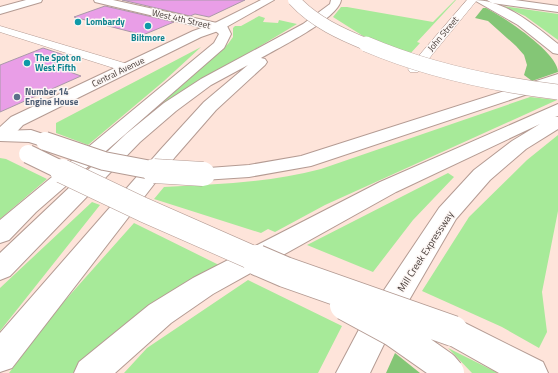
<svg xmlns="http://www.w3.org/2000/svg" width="558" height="373" viewBox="0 0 558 373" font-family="'Titillium Web',sans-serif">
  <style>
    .green { fill: #a7ea99 }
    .forest { fill: #84c676 }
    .building { fill: #e99ee7; stroke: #aa98a9 }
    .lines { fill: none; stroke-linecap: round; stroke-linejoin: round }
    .street-casing { stroke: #b49b93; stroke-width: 1 }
    .secondary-casing { stroke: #b49b93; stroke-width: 2 }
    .primary-casing { stroke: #b49b93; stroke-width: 2 }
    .highway-casing { stroke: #b49b93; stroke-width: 2 }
    .street { fill: #fff; fill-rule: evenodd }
    .secondary { fill: #fff; fill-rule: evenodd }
    .primary { fill: #fff; fill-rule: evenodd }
    .highway { fill: #fff; fill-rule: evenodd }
    .highway-bridge-far4-casing { stroke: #b49b93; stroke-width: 13; stroke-linecap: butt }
    .highway-bridge-far3-casing { stroke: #b49b93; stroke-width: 16; stroke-linecap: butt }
    .highway-bridge-far2-casing { stroke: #b49b93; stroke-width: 20; stroke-linecap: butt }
    .highway-bridge-far1-casing { stroke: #b49b93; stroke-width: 25; stroke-linecap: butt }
    .highway-bridge-casing { stroke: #b49b93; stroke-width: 32; stroke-linecap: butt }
    .highway-bridge-far4 { stroke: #fff; stroke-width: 12 }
    .highway-bridge-far3 { stroke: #fff; stroke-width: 15 }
    .highway-bridge-far2 { stroke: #fff; stroke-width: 18 }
    .highway-bridge-far1 { stroke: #fff; stroke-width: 24 }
    .highway-bridge { stroke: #fff; stroke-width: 30 }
    .culture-dot { fill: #0f9aa8; stroke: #fcf6f4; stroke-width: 1.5 }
    .service-dot { fill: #5c6f8a; stroke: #fcf6f4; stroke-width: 1.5 }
    .labels { text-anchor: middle; stroke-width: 3; stroke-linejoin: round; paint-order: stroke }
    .far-street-label { font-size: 9px; fill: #443a36; stroke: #fcf6f4 }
    .far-culture-label { font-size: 9px; font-weight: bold; fill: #0d838f; stroke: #fcf6f4; text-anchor: start }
    .far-service-label { font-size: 9px; font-weight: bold; fill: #4e5e75; stroke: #fcf6f4; text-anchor: start }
    .street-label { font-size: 10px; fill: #443a36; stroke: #fcf6f4 }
  </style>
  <rect width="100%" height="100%" fill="#fee4da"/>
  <path class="green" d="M455 0H456L417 42 420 43 409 55 363 36 333 17 341 7H347L433 22Z
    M503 6 558 14V40L525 16Z
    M259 16 265 18 263 22 278 23 279 20 297 24 195 85 134 126 228 44 233 37V28L235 26H241Z
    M201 47 164 81 88 145 56 133V123Z
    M530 97 557 100 325 205 275 232 268 229 261 233 154 199 164 187C217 184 269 183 321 169Z
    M558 135V211L542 292 547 332 539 348 502 327 422 291 469 217 527 160Z
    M0 158 6 159 47 179 0 219Z
    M448 173 454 177 413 220 373 272 307 245Z
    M92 202 100 205 0 331V288Z
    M134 223 221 266 98 351 73 373H9L53 314Z
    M248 280 342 326 318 373H124L147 348Z
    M448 348 498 373H472Z"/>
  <path class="forest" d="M483 8H486C502 16 558 52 558 72L532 81 524 75 527 65 524 55 516 46 488 21 475 18Z
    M395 353 420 373H386Z"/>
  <path class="building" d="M122 0H245L209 17 195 14 190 16Z
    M105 6 174 22 143 35 74 17Z
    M43 48 67 56 54 62 62 64 56 67 81 76 0 112V65Z"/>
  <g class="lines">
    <g class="street-casing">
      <path id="street" d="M467 0H477L418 72H410L408 69 410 66Z
        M0 26 131 65 133 68 127 72 123 71 0 32Z"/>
    </g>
    <g class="secondary-casing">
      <path id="secondary" d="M26 0H42L41 2 0 14V7Z
        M94 0H113L217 23 223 27 217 31 95 2Z"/>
    </g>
    <g class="primary-casing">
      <path id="primary" d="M261 0H274L221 30 201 37 23 125 9 140 0 141V127L11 117 193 31 213 24Z
        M487 0H515L558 6V12L492 3Z"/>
    </g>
    <g class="highway-casing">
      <path id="highway" d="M331 0H341C338 19 278 48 261 58L265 59 267 62 265 65 216 110 175 157 12 368 0 372V333L161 149 204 102 248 65 211 85 176 111 140 142 10 276 0 280V253L126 134 164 103 201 79 303 24 330 4Z
        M474 0C505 0 534 25 558 44V54L553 53 518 25Z
        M217 23 227 26 231 34 224 48 36 212 9 240 0 243V220L214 43 219 34 211 27Z
        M558 74V84L311 166 249 177 203 180 195 179 192 174 195 169 249 165 301 156Z
        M558 104V116L555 117H558V129L526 149 490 180 456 219 386 340 370 373H336L364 320 439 208 474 170 512 141 540 124 396 192 213 294 171 323 115 373H74L79 362 149 305 193 278 380 182Z
        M31 130 52 137 55 141 52 145 45 147 29 142 0 141V131Z
        M453 317 543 362 548 373H499L442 341 438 331 442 321Z"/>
    </g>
    <use href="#street" class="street"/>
    <use href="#secondary" class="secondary"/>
    <use href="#primary" class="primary"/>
    <use href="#highway" class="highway"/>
    <g class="highway-bridge-far4-casing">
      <path id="highway-bridge-far4" d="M294 0C314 22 341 34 368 45"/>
    </g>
    <g class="highway-bridge-far3-casing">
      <path id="highway-bridge-far3" d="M366 44C427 70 492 84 558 92"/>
    </g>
    <g class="highway-bridge-far2-casing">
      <path id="highway-bridge-far2" d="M45 141 104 161 162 172
        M28 154 65 172"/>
    </g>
    <g class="highway-bridge-far1-casing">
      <path id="highway-bridge-far1" d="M62 171 144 210 260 261
        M154 171 203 174"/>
    </g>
    <g class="highway-bridge-casing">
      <path id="highway-bridge" d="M257 260 285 272 453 331
        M345 305 393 331 443 366 449 373"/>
    </g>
    <use href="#highway-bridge-far4" class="highway-bridge-far4"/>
    <use href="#highway-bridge-far3" class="highway-bridge-far3"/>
    <use href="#highway-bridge-far2" class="highway-bridge-far2"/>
    <use href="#highway-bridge-far1" class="highway-bridge-far1"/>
    <use href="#highway-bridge" class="highway-bridge"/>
  </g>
  <g class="culture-dot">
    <circle cx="78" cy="22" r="4"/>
    <circle cx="148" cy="26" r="4"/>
    <circle cx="27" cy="63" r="4"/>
  </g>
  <circle class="service-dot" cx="17" cy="97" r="4"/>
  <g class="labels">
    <g class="far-street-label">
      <text transform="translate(181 19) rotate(13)" y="3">West 4th Street</text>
      <text transform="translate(443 34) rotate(-50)" y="3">John Street</text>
      <text transform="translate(118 72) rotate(-26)" y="3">Central Avenue</text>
    </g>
    <g class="far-culture-label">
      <text x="86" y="25">Lombardy</text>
      <text x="148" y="41" text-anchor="middle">Biltmore</text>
      <text x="35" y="61">The Spot on<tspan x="35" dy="10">West Fifth</tspan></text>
    </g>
    <g class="far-service-label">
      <text x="25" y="95">Number 14<tspan x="25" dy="10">Engine House</tspan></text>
    </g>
    <g class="street-label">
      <text transform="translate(425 251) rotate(-57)" y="4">Mill Creek Expressway</text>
    </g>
  </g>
</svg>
